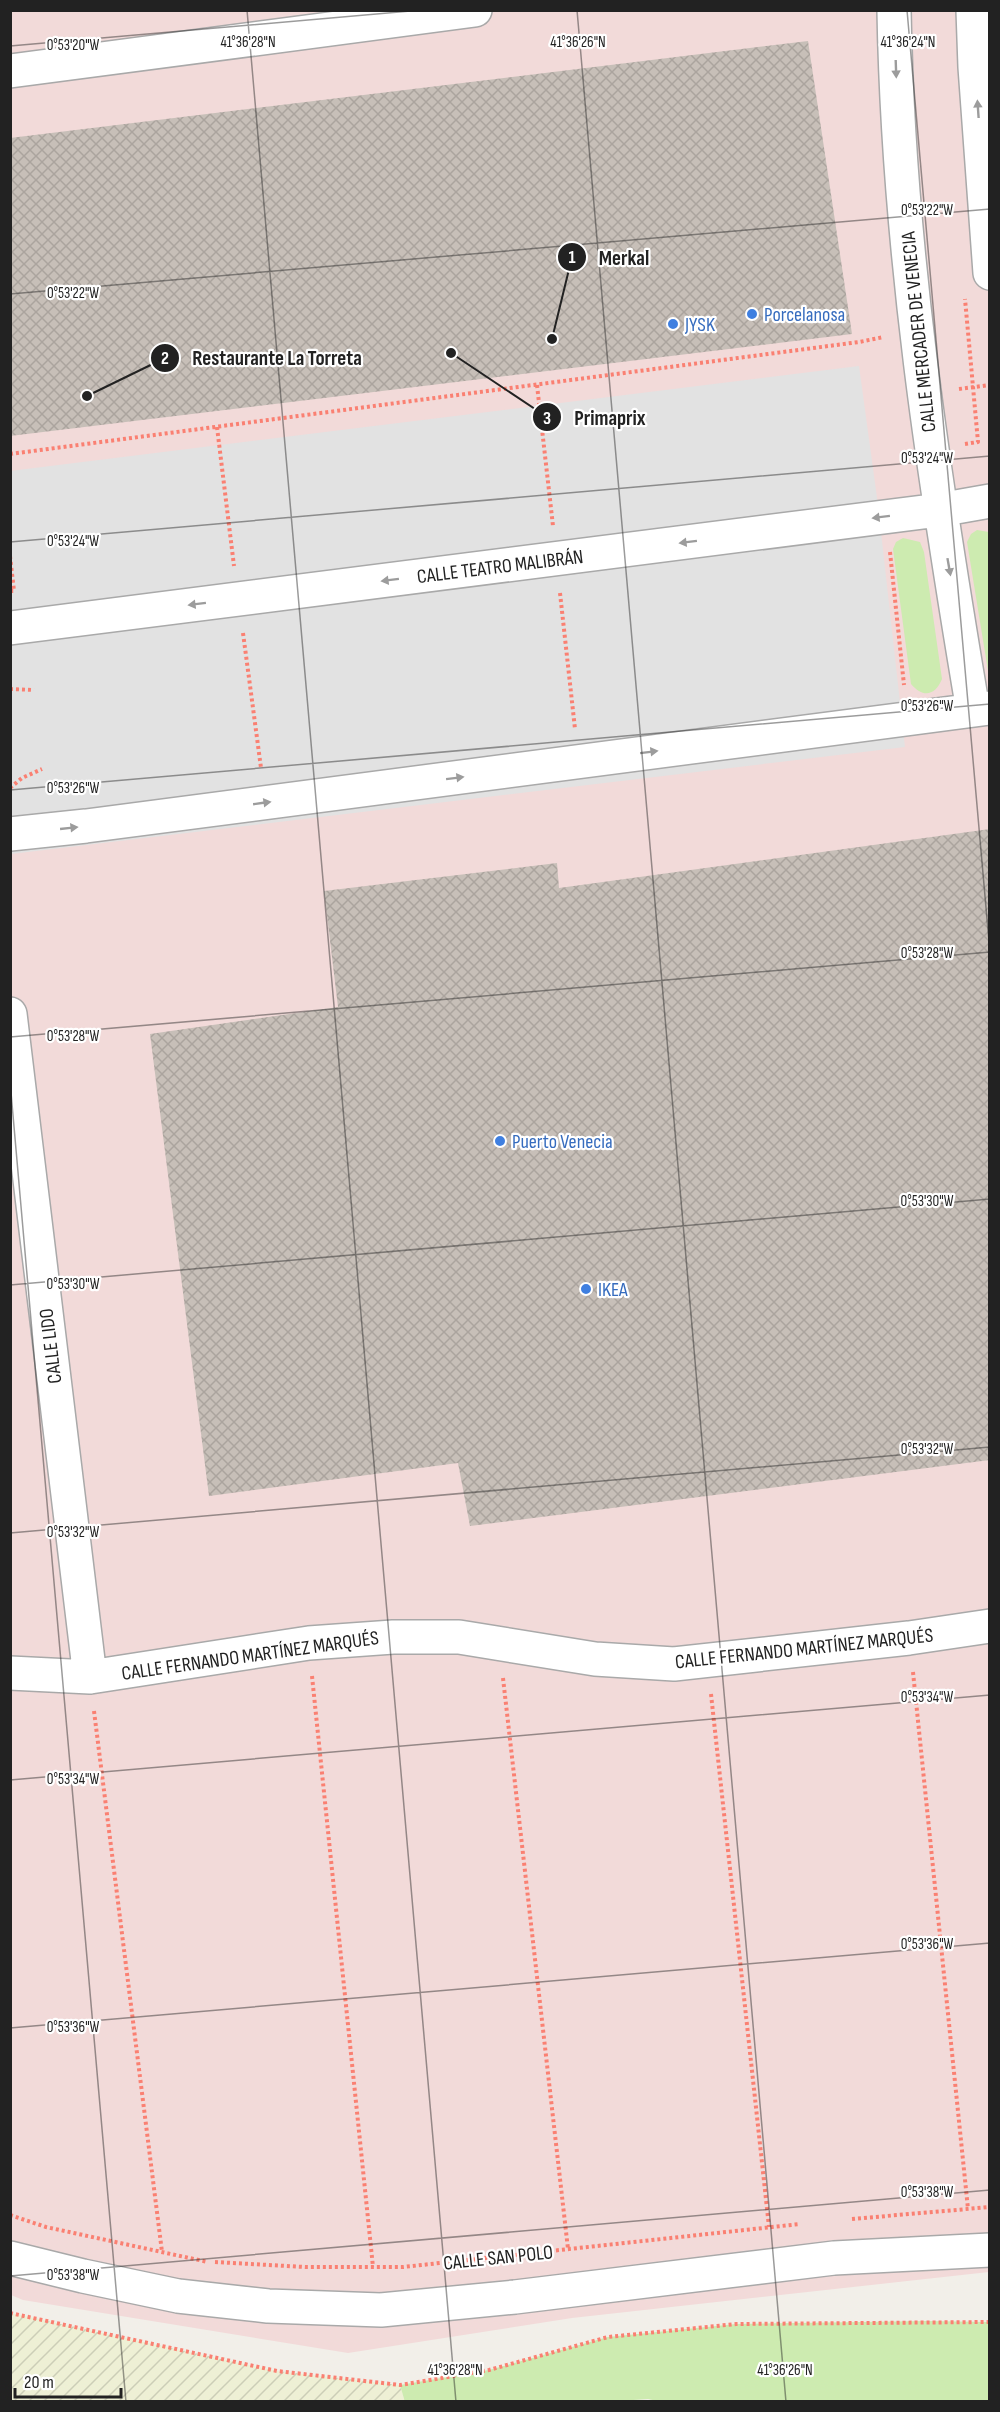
<svg xmlns="http://www.w3.org/2000/svg" width="1000" height="2412" viewBox="0 0 1000 2412" font-family="'Sofia Sans Condensed',sans-serif">
  <style>
    .commercial { fill: #f2dad9 }
    .farmland { fill: url(#farmland-furrows) }
    .grass { fill: #cdebb0 }
    .parking { fill: #e2e2e2 }
    .building { fill: url(#building-cross-hatch) }
    .lines { fill: none; stroke-linecap: round; stroke-linejoin: round }
    .minor-casing { stroke: #a9a9a9; stroke-width: 36 }
    .path { stroke: #fa8072; stroke-width: 4; stroke-dasharray: 3 3; stroke-linecap: butt }
    .minor { stroke: #fff; stroke-width: 33 }
    .oneway { fill: #9c9c9c }
    .ticks { fill: none; stroke: #222; stroke-width: 1.5; stroke-opacity: 0.45 }
    .shop-dot { fill: #3f7fe0; stroke: #fff; stroke-width: 2 }
    .labels { text-anchor: middle; stroke-width: 4.5; stroke-linejoin: round; paint-order: stroke }
    .shop-label { font-size: 20px; fill: #366cbe; stroke: #fff; text-anchor: start }
    .street-label { font-size: 20px; fill: #222; stroke: #fff }
    .ticks-label { font-size: 15px; text-anchor: middle; fill: #222; stroke: #fff; stroke-width: 4.5; stroke-linejoin: round; paint-order: stroke }
    .leader { fill: none; stroke: #222; stroke-width: 2 }
    .callout-dot { fill: #222; stroke: #fff; stroke-width: 2 }
    .mark-label { font-size: 18px; text-anchor: middle; font-weight: bold; fill: #fff }
    .callout-label { font-size: 21px; text-anchor: middle; font-weight: bold; fill: #222; stroke: #fff; stroke-width: 4.5; stroke-linejoin: round; paint-order: stroke }
  </style>
  <defs>
    <pattern id="farmland-furrows" width="10" height="10" patternUnits="userSpaceOnUse" patternTransform="scale(1.5)"><rect width="10" height="10" fill="#eef0d5"/><path d="M-1 1l2-2M0 10L10 0M9 11l2-2" fill="none" stroke="#ccceb7"/></pattern>
    <pattern id="building-cross-hatch" width="8" height="8" patternUnits="userSpaceOnUse" patternTransform="scale(1.5)"><rect width="8" height="8" fill="#c7bfb8"/><path d="M0 0l8 8M0 8l8-8" fill="none" stroke="#aba49e"/></pattern>
  </defs>
  <rect width="100%" height="100%" fill="#f2efe9"/>
  <path class="commercial" d="M10 11H989V2272L572 2318 348 2353 23 2300 11 2295Z"/>
  <path class="farmland" d="M11 2313 277 2371 400 2385 405 2401 11 2402Z"/>
  <path class="grass" d="M977 530 989 532V677L967 542 971 534Z
    M903 538 920 542 924 552 942 679C935 696 923 698 911 684L893 549 896 542Z
    M927 2321 989 2322V2401L662 2402 648 2399 604 2402H405L400 2385 489 2370 608 2337 736 2324Z"/>
  <path class="parking" d="M859 366 878 505 905 747 11 854 10 471Z"/>
  <path class="building" d="M808 41 852 334 10 436V138Z
    M990 829V1460L470 1526 458 1463 209 1496 150 1034 338 1007 324 891 557 863 559 888Z"/>
  <g class="lines">
    <g class="minor-casing">
      <path id="minor" d="M894 10C898 246 934 479 973 710
        M973 10 975 67 990 273
        M10 71 475 10
        M10 628 939 510 990 501
        M10 834 86 826 990 708
        M10 1014 90 1677
        M10 1673 90 1677 309 1643 393 1637H459L595 1659 674 1664 909 1638 990 1626
        M10 2258 83 2276 178 2296 268 2306 381 2310 515 2297 834 2258 990 2250"/>
    </g>
    <path class="path" d="M537 385 553 526
      M959 389 990 385
      M217 427 234 566
      M965 444 978 442 965 299
      M10 454 859 342 884 337
      M890 552 904 685
      M10 556 14 591H11
      M560 593 575 729
      M243 633 261 768
      M10 689 34 690
      M10 788 22 778 42 769
      M913 1672 968 2209
      M312 1676 373 2267
      M503 1678 568 2249
      M711 1694 769 2227
      M94 1711 162 2252
      M10 2215 46 2227 208 2262
      M852 2219 990 2207
      M215 2262 305 2267H403L800 2224
      M10 2313 277 2371 400 2385 489 2370 608 2337 736 2324 990 2322"/>
    <use href="#minor" class="minor"/>
  </g>
  <defs><path id="oneway-solid" d="M-6-.8H1V-3.2L6.5 0L1 3.2V.8H-6Z" transform="scale(1.5)"/></defs>
  <g class="oneway">
    <use href="#oneway-solid" transform="translate(896 69) rotate(88)"/>
    <use href="#oneway-solid" transform="translate(978 109) rotate(-94)"/>
    <use href="#oneway-solid" transform="translate(881 517) rotate(173)"/>
    <use href="#oneway-solid" transform="translate(688 542) rotate(173)"/>
    <use href="#oneway-solid" transform="translate(949 567) rotate(80)"/>
    <use href="#oneway-solid" transform="translate(390 580) rotate(173)"/>
    <use href="#oneway-solid" transform="translate(197 604) rotate(173)"/>
    <use href="#oneway-solid" transform="translate(649 752) rotate(-7)"/>
    <use href="#oneway-solid" transform="translate(455 778) rotate(-7)"/>
    <use href="#oneway-solid" transform="translate(262 803) rotate(-8)"/>
    <use href="#oneway-solid" transform="translate(69 828) rotate(-6)"/>
  </g>
  <path class="ticks" d="M247 10 456 2402M577 10 786 2402M907 10 990 953M10 46 422 10M10 294 990 209M10 542 990 456M10 790 990 704M10 1037 990 952M10 1081 126 2402M10 1285 990 1199M10 1533 990 1447M10 1780 990 1695M10 2028 990 1943M10 2276 990 2190"/>
  <g class="shop-dot">
    <circle cx="752" cy="314" r="6"/>
    <circle cx="673" cy="324" r="6"/>
    <circle cx="500" cy="1141" r="6"/>
    <circle cx="586" cy="1289" r="6"/>
  </g>
  <g class="labels">
    <g class="shop-label">
      <text x="764" y="321">Porcelanosa</text>
      <text x="685" y="331">JYSK</text>
      <text x="512" y="1148">Puerto Venecia</text>
      <text x="598" y="1296">IKEA</text>
    </g>
    <g class="street-label">
      <text transform="translate(918 332) rotate(-96)" y="7">CALLE MERCADER DE VENECIA</text>
      <text transform="translate(500 566) rotate(-7)" y="7">CALLE TEATRO MALIBRÁN</text>
      <text transform="translate(50 1346) rotate(-97)" y="7">CALLE LIDO</text>
      <text transform="translate(804 1648) rotate(-6)" y="7">CALLE FERNANDO MARTÍNEZ MARQUÉS</text>
      <text transform="translate(250 1655) rotate(-8)" y="7">CALLE FERNANDO MARTÍNEZ MARQUÉS</text>
      <text transform="translate(498 2257) rotate(-6)" y="7">CALLE SAN POLO</text>
    </g>
  </g>
  <g class="ticks-label">
    <text x="248" y="47">41°36'28"N</text>
    <text x="578" y="47">41°36'26"N</text>
    <text x="908" y="47">41°36'24"N</text>
    <text x="73" y="50">0°53'20"W</text>
    <text x="927" y="215">0°53'22"W</text>
    <text x="73" y="298">0°53'22"W</text>
    <text x="927" y="463">0°53'24"W</text>
    <text x="73" y="546">0°53'24"W</text>
    <text x="927" y="711">0°53'26"W</text>
    <text x="73" y="793">0°53'26"W</text>
    <text x="927" y="958">0°53'28"W</text>
    <text x="73" y="1041">0°53'28"W</text>
    <text x="927" y="1206">0°53'30"W</text>
    <text x="73" y="1289">0°53'30"W</text>
    <text x="927" y="1454">0°53'32"W</text>
    <text x="73" y="1537">0°53'32"W</text>
    <text x="927" y="1702">0°53'34"W</text>
    <text x="73" y="1784">0°53'34"W</text>
    <text x="927" y="1949">0°53'36"W</text>
    <text x="73" y="2032">0°53'36"W</text>
    <text x="927" y="2197">0°53'38"W</text>
    <text x="73" y="2280">0°53'38"W</text>
    <text x="455" y="2375">41°36'28"N</text>
    <text x="785" y="2375">41°36'26"N</text>
  </g>
  <path class="leader" d="M552 339L572 257M87 396L165 358M451 353L547 417"/>
  <g class="callout-dot">
    <circle cx="552" cy="339" r="6"/>
    <circle cx="87" cy="396" r="6"/>
    <circle cx="451" cy="353" r="6"/>
    <circle cx="572" cy="257" r="15"/>
    <circle cx="165" cy="358" r="15"/>
    <circle cx="547" cy="417" r="15"/>
  </g>
  <g class="mark-label">
    <text x="572" y="263">1</text>
    <text x="165" y="364">2</text>
    <text x="547" y="424">3</text>
  </g>
  <g class="callout-label">
    <text x="624" y="265">Merkal</text>
    <text x="277" y="365">Restaurante La Torreta</text>
    <text x="610" y="425">Primaprix</text>
  </g>
  <rect width="1000" height="2412" fill="none" stroke="#222222" stroke-width="24"/>
  <path d="M15 2388v9h106v-9" fill="none" stroke="#222222" stroke-width="3"/>
  <text x="24" y="2388" font-size="18" fill="#222222" stroke="#ffffff" stroke-width="4.5" paint-order="stroke">20 m</text>
</svg>
